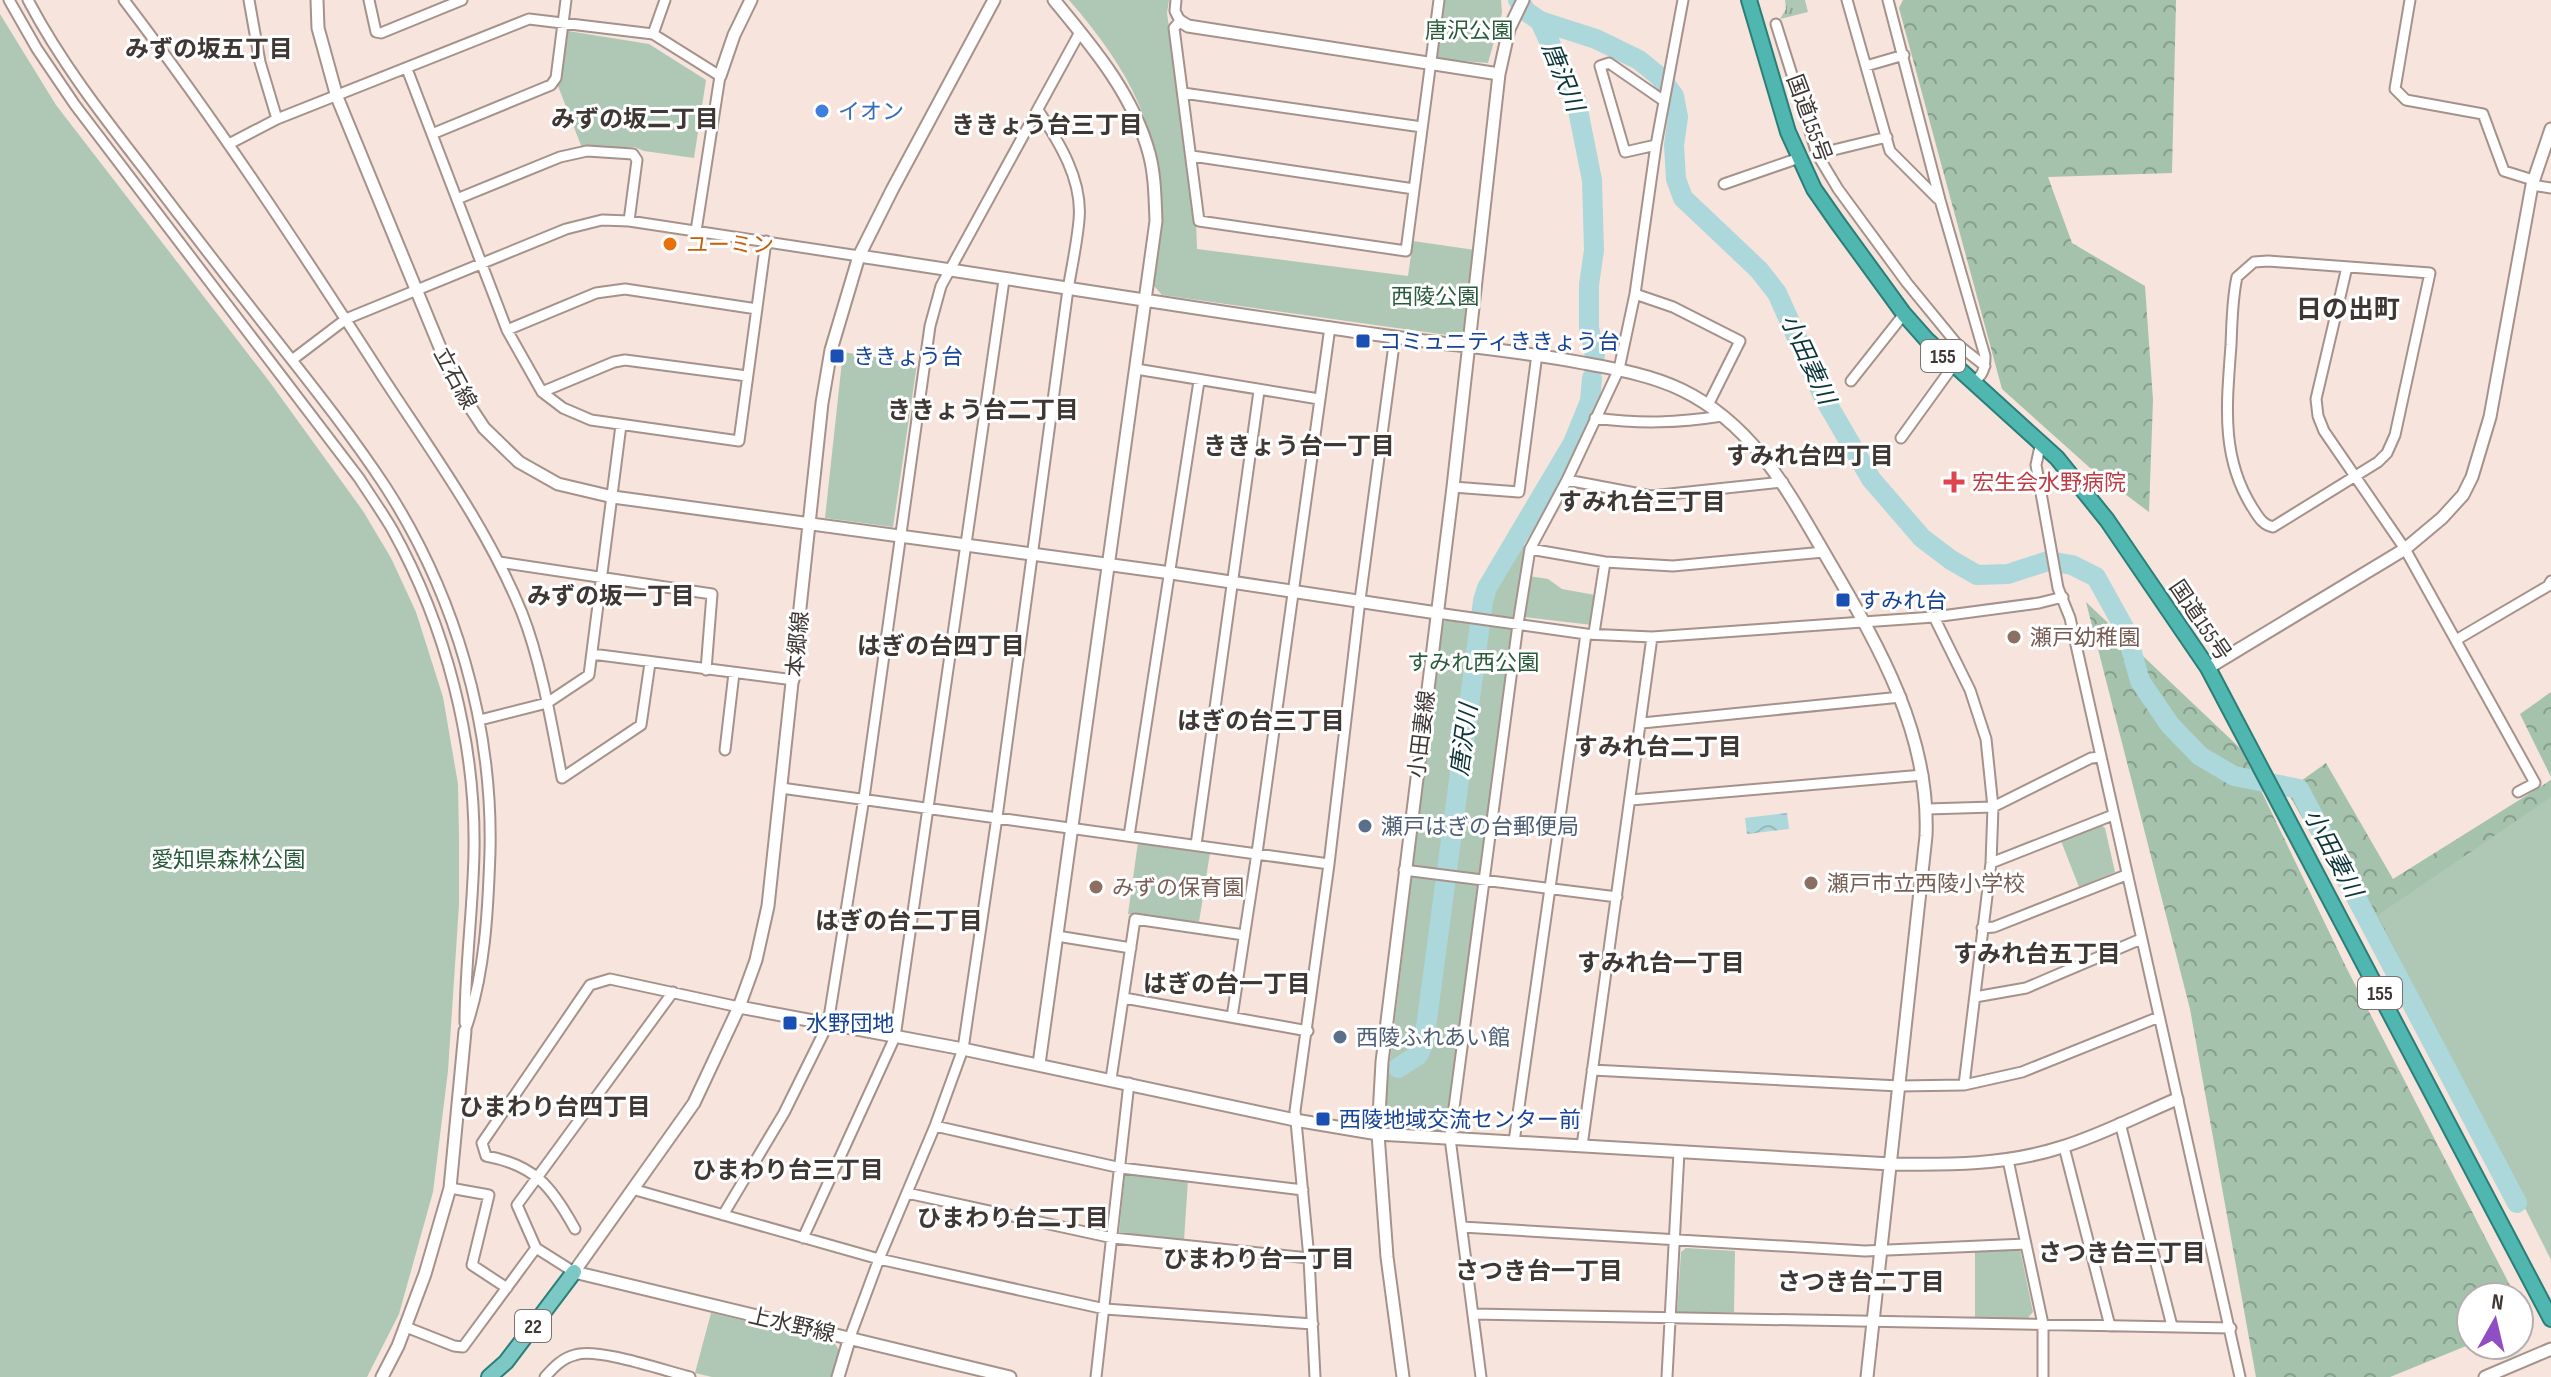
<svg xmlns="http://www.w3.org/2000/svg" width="2551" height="1377" viewBox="0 0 2551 1377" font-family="'Sofia Sans Condensed','Noto Sans JP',sans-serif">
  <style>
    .grass { fill: url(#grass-tufts) }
    .forest { fill: url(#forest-crowns) }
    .green { fill: #afc8b5 }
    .water { fill: url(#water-waves) }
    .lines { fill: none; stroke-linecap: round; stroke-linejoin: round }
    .river { stroke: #acd7db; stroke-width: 20 }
    .minor-casing { stroke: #a4928b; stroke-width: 13 }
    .tertiary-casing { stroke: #a4928b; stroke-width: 15 }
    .primary-casing { stroke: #2c7e78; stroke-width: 18 }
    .trunk-casing { stroke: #2c7e78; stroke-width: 18 }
    .minor { stroke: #fff; stroke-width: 9 }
    .tertiary { stroke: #fff; stroke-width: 11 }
    .primary { stroke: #7bc8c4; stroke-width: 14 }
    .trunk { stroke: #4fb6b0; stroke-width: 14 }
    .shop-dot { fill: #3f7fe0; stroke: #fff; stroke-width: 3 }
    .food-dot { fill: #e8710a; stroke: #fff; stroke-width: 3 }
    .transit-dot { fill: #1a4fb4; stroke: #fff; stroke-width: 3 }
    .health-dot { fill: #e0444e; stroke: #fff; stroke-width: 3 }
    .education-dot { fill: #8d6e63; stroke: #fff; stroke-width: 3 }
    .service-dot { fill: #5c6f8a; stroke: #fff; stroke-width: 3 }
    .labels { text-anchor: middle; stroke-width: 6; stroke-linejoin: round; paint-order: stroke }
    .shield { fill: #fff; stroke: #787371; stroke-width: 2 }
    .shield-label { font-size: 20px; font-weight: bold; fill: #3e3734 }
    .park-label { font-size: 22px; fill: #2a5b3b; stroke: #fff }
    .shop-label { font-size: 22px; fill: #366cbe; stroke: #fff; text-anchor: start }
    .street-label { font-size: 22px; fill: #3e3734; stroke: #fff }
    .food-label { font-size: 22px; fill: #c56008; stroke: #fff; text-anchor: start }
    .transit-label { font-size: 22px; fill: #164399; stroke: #fff; text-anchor: start }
    .health-label { font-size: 22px; fill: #be3a42; stroke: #fff; text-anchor: start }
    .education-label { font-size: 22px; fill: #785e54; stroke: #fff; text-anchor: start }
    .service-label { font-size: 22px; fill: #4e5e75; stroke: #fff; text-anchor: start }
    .neighbourhood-label { font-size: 24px; font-weight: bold; fill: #3e3734; stroke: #fff }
    .water-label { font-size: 24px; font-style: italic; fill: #0b3539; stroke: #fff }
    .quarter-label { font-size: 26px; font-weight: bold; fill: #3e3734; stroke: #fff }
  </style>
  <defs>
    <pattern id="grass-tufts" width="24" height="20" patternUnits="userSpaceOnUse" patternTransform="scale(2)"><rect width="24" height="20" fill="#afc8b5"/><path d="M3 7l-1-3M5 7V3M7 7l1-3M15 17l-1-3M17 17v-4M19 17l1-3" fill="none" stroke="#90a394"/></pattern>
    <pattern id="forest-crowns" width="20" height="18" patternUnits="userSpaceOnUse" patternTransform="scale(2)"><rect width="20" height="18" fill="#a4c2ac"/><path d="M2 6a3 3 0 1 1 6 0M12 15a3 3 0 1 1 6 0" fill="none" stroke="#879e8d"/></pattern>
    <pattern id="water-waves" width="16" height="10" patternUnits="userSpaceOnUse" patternTransform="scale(2)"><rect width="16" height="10" fill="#acd7db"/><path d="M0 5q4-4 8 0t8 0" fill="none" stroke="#95b9bd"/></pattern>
  </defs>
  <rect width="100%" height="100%" fill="#f7e4dc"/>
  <path class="grass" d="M1785 0H1805L1808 12 1780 19 1786 9Z"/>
  <path class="forest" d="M1903 0H2176L2172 173 2048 177 2072 243 2145 286 2153 400 2149 512 2089 467 2002 389 1899 8Z
    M2086 602 2241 749 2346 967 2516 1297H2471V1344L2390 1377H2256L2190 1009Z
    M2551 692V777L2520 714Z
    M2326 763 2393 879 2551 780V1235L2441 1065 2287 791Z"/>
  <path class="green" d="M1069 0H1169L1167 13 1196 220 1197 249 1408 276 1413 241 1475 250 1465 330 1454 336 1162 295 1154 286C1173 163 1150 93 1069 0Z
    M1445 0H1501L1502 13 1488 63 1437 59Z
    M0 14 56 105 269 381 363 511 391 558 416 612 443 697 458 784 459 836V905L448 1071 433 1192 399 1314 367 1377H0Z
    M568 31 649 44 706 80 694 158 644 151 635 147 582 148 558 86Z
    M843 352 917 364 893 527 825 518Z
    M1517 543 1526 546 1522 575 1548 579 1562 589 1595 595 1592 625 1515 616 1477 886 1447 1126 1441 1131 1396 1127 1387 1118 1386 1094 1442 624 1448 618 1484 622 1488 593Z
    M2551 797V1260L2378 915Z
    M2101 825 2105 828 2115 872 2079 887 2061 841Z
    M1138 842 1210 853 1199 922 1128 914Z
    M1125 1173 1188 1180 1184 1240 1119 1233Z
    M1686 1248 1735 1251 1734 1312 1677 1313 1681 1252Z
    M2020 1249 2033 1312 2027 1319 1975 1318V1252Z
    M711 1313 833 1341 839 1350 832 1377H712L695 1373Z"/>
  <path class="water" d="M1787 813 1789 829 1747 834 1745 818Z"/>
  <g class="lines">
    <path class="river" d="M1518 0 1527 12 1540 21 1576 100 1592 180 1594 250 1589 285V328L1595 355
      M1540 21 1596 39 1639 60 1660 77 1674 96 1678 117 1674 145 1676 179 1683 198 1759 270 1777 293 1824 398 1871 479 1922 538 1951 560 1977 575 2008 574 2048 561 2072 565 2096 577 2126 631 2140 681 2170 725 2200 756 2234 776 2299 789 2517 1203
      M1398 1068 1418 1055 1424 1042 1483 601 1487 588 1573 443 1590 401 1592 378"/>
    <g class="minor-casing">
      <path id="minor" d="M9 0 37 49 75 105 359 478C370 495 382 512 392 529 446 626 476 742 474 852 473 909 465 966 465 1023
        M28 0C60 61 102 115 144 169 188 227 232 284 277 341 314 388 352 436 385 486 455 594 493 724 490 852 488 912 485 975 465 1031
        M124 0C217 122 301 250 384 379 433 454 488 529 522 613 541 661 552 726 562 778L641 725 650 663
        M249 0 260 62 277 119
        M369 0 376 32 381 33 462 0
        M1176 0 1175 11 1180 21 1174 28 1199 221 1406 251 1439 0
        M1847 0 1890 151 1938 199
        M1888 0 1940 200 1985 356C1985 369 1983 376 1972 383
        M2410 0 2395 89 2406 100 2483 114 2504 171 2533 180
        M1776 24 1817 154 1838 189 1907 283 1957 344 1985 366
        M653 34 665 0
        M1866 66 1904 55
        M407 69 507 330 542 392 563 408 591 420 739 441 766 241
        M1183 93 1422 127
        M432 134 551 85 556 78 566 0
        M229 144 277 119 529 19 653 34 720 76 696 231
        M1656 145 1625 152 1600 66 1609 63 1664 101
        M1817 154 1887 137
        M1192 156 1414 189
        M1724 184 1799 158
        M2532 185 2551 188
        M457 199 560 157 587 151 633 154 637 160 629 221
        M2268 261 2430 273 2395 435 2387 453 2378 462 2273 527C2262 525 2258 516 2252 507 2220 456 2227 402 2231 345 2232 323 2232 299 2237 277L2254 262Z
        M2347 267 2316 399 2318 416 2324 431 2405 549 2535 783 2518 792
        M1635 294 1673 307 1740 341 1708 405
        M507 330 596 293 625 289 757 309
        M292 360 346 319 566 229 602 220 629 221 859 256
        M1136 369 1319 399
        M1851 381 1904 314
        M542 392 614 362 625 360 747 376
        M1595 418C1640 424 1677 423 1722 416
        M1901 438 1953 366
        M2041 442 2036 465 2058 588 2070 618 2240 1377
        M1567 480 1651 496 1783 482
        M1453 487 1519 492 1537 354
        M1530 549 1605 562 1673 566 1824 552
        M499 562 712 594 706 670
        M1437 613 1586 634 1652 637 1934 617 2039 603 2063 597
        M1934 617 1970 690 1986 739 1993 807 1991 863 1964 1085
        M1594 633 1605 562
        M2456 640 2548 586 2551 581
        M592 654 794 680
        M480 720 547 703 589 675 621 425
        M1642 723 1901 697
        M725 750 734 673
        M781 788 1329 864
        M1631 800 1923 775
        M1927 809 1993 807 2091 758 2100 757
        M1129 836 1199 381
        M1196 845 1259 391
        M1991 863 2113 815
        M1404 870 1617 897
        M1982 928 1994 927 2126 875
        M1057 936 1131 948
        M1975 997 2026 988 2141 939
        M1124 998 1308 1031
        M1232 1017 1257 853 1330 327
        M1592 1070 1899 1086 1964 1085 2022 1072 2159 1017
        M1111 1079 1135 919 1244 935
        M2120 1123 2172 1326
        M935 1126 1121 1168 1303 1190
        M1514 1142 1586 634
        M1582 1146 1652 637
        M2064 1147 2110 1326
        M2008 1160 2043 1324V1377
        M450 1188 489 1195 472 1265 507 1288
        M632 1189 879 1259 1105 1309 1313 1324
        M907 1193 1113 1238 1309 1258
        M723 1215 784 1113 828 1024 864 798 930 326 941 286 1080 32
        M1462 1227 1865 1251 2026 1244
        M575 1229C552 1187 535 1165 486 1156L482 1143 590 985 610 979 739 1007
        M803 1238 895 1037 1004 280
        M574 1272 536 1248 517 1205 673 992
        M1474 1314 2231 1328
        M406 1327 454 1346 463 1347 536 1248
        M850 1337 879 1259 935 1126 963 1049 997 817 1068 289C1072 266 1077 243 1079 220 1083 180 1059 142 1038 110
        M545 1377C553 1368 562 1358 575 1355 597 1347 665 1371 690 1377
        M1096 1377 1129 1083
        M1315 1377 1309 1258 1295 1111 1329 864 1360 600 1395 337
        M1481 1377 1450 1138 1518 624 1530 549 1567 480 1619 369 1635 294 1656 145 1683 0
        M1667 1377 1679 1152"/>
    </g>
    <g class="tertiary-casing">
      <path id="tertiary" d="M317 0 318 28 337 97 455 384 484 428 519 462 558 484 613 497 1171 573 1437 613
        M994 0 892 190 859 256 831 350 822 403 768 906 756 960 739 1007 694 1103 574 1272 1010 1377
        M1180 21 1188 26 1499 74
        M720 76 734 35 751 0
        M859 256C1033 282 1206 311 1380 335 1447 345 1516 350 1583 363 1616 369 1651 375 1682 390 1756 426 1790 495 1830 563 1880 648 1930 735 1926 836L1867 1377
        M2208 668 2405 549 2442 518 2463 495 2472 477 2490 417 2532 185 2551 129
        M739 1007 963 1049 1295 1120 1378 1134 1891 1164C1949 1165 2006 1165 2062 1147 2101 1135 2139 1115 2177 1099
        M1039 1064 1156 221C1155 198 1155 175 1149 153 1133 94 1092 46 1054 0
        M382 1377 398 1346 425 1274 450 1188 465 1031
        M838 1377 850 1337
        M1403 1377 1387 1257 1378 1134 1382 1062 1453 487 1499 74 1509 29 1523 0
        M2485 1377 2551 1349"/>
    </g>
    <g class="primary-casing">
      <path id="primary" d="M489 1377 506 1362 574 1272"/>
    </g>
    <g class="trunk-casing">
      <path id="trunk" d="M1749 0 1788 132 1814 189 1837 222 1904 314 1927 340 2057 458 2107 520 2208 668 2551 1319"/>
    </g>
    <use href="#minor" class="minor"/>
    <use href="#tertiary" class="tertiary"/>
    <use href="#primary" class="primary"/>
    <use href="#trunk" class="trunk"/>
  </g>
  <circle class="shop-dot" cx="822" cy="111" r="8"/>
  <circle class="food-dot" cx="670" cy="244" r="8"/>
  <g class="transit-dot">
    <rect x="1355" y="333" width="16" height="16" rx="4"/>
    <rect x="829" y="348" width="16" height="16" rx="4"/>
    <rect x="1835" y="592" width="16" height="16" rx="4"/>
    <rect x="782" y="1015" width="16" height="16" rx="4"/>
    <rect x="1315" y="1111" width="16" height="16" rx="4"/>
  </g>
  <path class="health-dot" d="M1950 470h8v8h8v8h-8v8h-8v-8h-8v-8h8z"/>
  <g class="education-dot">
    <circle cx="2014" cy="637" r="8"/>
    <circle cx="1811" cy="883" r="8"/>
    <circle cx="1096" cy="887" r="8"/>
  </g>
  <g class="service-dot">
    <circle cx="1365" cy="826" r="8"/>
    <circle cx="1340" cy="1037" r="8"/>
  </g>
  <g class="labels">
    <g class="shield">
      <rect x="1921" y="340" width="44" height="32" rx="6"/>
      <rect x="2358" y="977" width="44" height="32" rx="6"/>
      <rect x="515" y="1310" width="36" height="32" rx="6"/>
    </g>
    <g class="shield-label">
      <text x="1943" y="363">155</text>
      <text x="2380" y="1000">155</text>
      <text x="533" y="1333">22</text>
    </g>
    <g class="park-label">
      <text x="1469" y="38">唐沢公園</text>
      <text x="1435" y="304">西陵公園</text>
      <text x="1473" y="670">すみれ西公園</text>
      <text x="228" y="867">愛知県森林公園</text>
    </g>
    <g class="shop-label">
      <text x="838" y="119">イオン</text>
    </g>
    <g class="street-label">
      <text transform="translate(1810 118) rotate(70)" y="8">国道155号</text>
      <text transform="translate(456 378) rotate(62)" y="8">立石線</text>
      <text transform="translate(2201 620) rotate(56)" y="8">国道155号</text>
      <text transform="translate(797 644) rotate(-85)" y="8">本郷線</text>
      <text transform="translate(1421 734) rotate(-83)" y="8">小田妻線</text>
      <text transform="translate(792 1324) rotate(13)" y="8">上水野線</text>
    </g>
    <g class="food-label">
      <text x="686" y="252">ユーミン</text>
    </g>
    <g class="transit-label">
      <text x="1379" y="349">コミュニティききょう台</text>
      <text x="853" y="364">ききょう台</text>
      <text x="1859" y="608">すみれ台</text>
      <text x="806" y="1031">水野団地</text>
      <text x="1339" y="1127">西陵地域交流センター前</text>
    </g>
    <g class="health-label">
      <text x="1972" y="490">宏生会水野病院</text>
    </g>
    <g class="education-label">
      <text x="2030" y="645">瀬戸幼稚園</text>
      <text x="1827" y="891">瀬戸市立西陵小学校</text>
      <text x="1112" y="895">みずの保育園</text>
    </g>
    <g class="service-label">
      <text x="1381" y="834">瀬戸はぎの台郵便局</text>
      <text x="1356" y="1045">西陵ふれあい館</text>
    </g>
    <g class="neighbourhood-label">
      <text x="209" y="57">みずの坂五丁目</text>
      <text x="635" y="127">みずの坂二丁目</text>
      <text x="1047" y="133">ききょう台三丁目</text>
      <text x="983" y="418">ききょう台二丁目</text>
      <text x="1299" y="454">ききょう台一丁目</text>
      <text x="1810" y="464">すみれ台四丁目</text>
      <text x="1642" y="510">すみれ台三丁目</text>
      <text x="611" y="604">みずの坂一丁目</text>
      <text x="941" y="654">はぎの台四丁目</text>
      <text x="1261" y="729">はぎの台三丁目</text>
      <text x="1658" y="755">すみれ台二丁目</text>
      <text x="899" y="929">はぎの台二丁目</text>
      <text x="2037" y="962">すみれ台五丁目</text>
      <text x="1661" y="971">すみれ台一丁目</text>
      <text x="1227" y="992">はぎの台一丁目</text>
      <text x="555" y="1115">ひまわり台四丁目</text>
      <text x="788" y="1178">ひまわり台三丁目</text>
      <text x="1013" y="1226">ひまわり台二丁目</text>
      <text x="2122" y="1261">さつき台三丁目</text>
      <text x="1259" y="1267">ひまわり台一丁目</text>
      <text x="1539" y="1279">さつき台一丁目</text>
      <text x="1861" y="1290">さつき台二丁目</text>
    </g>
    <g class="water-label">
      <text transform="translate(1563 77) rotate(68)" y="8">唐沢川</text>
      <text transform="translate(1808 359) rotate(65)" y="8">小田妻川</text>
      <text transform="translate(1464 740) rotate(-82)" y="8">唐沢川</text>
      <text transform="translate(2333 853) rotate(62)" y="8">小田妻川</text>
    </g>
    <g class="quarter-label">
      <text x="2348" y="318">日の出町</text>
    </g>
  </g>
  <g transform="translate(2495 1321) rotate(8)"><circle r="38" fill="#ffffff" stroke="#b2afae" stroke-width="2"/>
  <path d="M0-6L14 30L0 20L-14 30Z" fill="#904ec3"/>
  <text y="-12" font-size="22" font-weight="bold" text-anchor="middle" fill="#3e3734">N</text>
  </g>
</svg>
